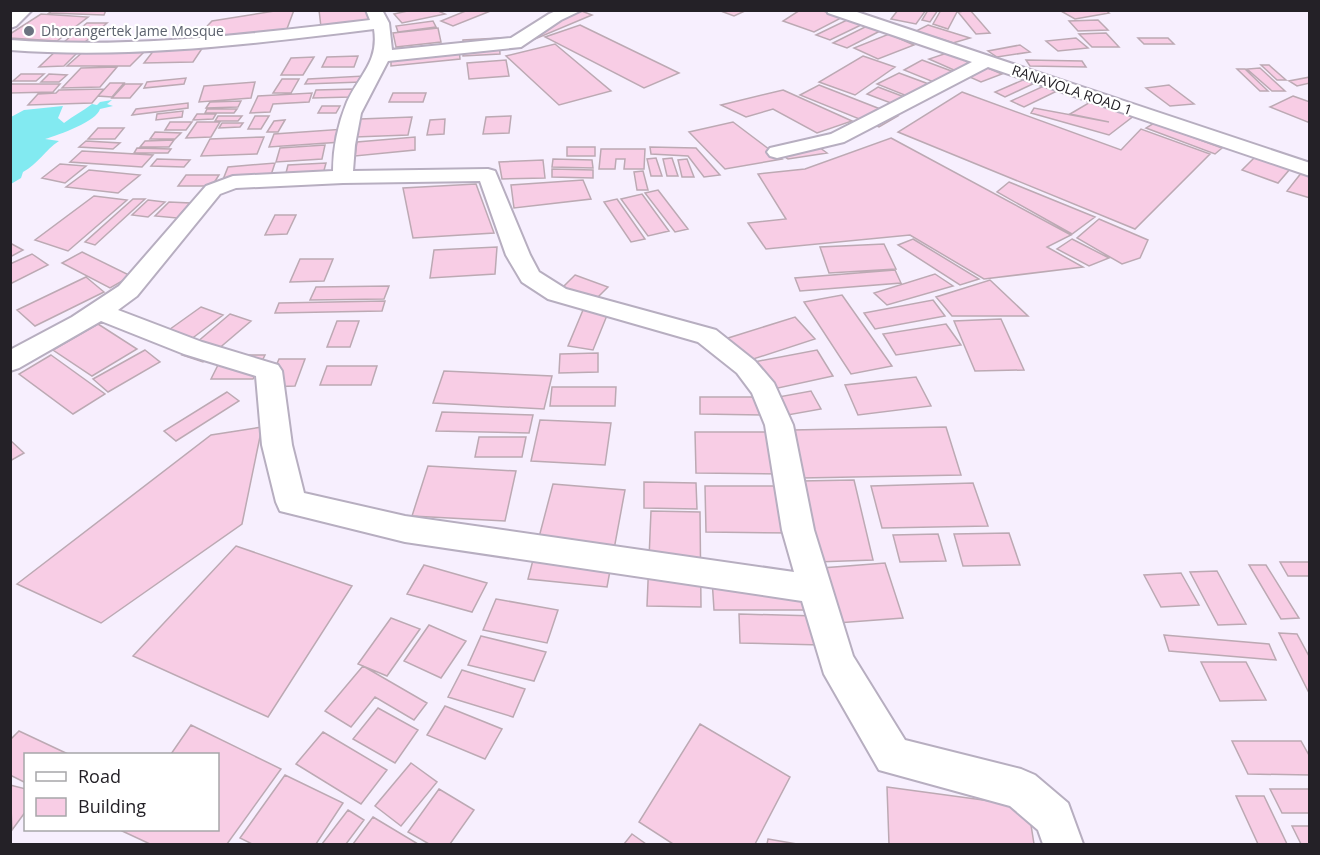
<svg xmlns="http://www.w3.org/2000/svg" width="1320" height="855" viewBox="0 0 1320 855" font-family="'Open Sans',sans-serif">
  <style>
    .water { fill: #82eaf1 }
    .building { fill: #f8cde5; stroke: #bca9b3; stroke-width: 1.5 }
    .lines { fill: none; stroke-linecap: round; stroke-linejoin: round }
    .street-casing { stroke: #b7aec0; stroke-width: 4 }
    .street { fill: #fff; fill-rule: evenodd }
    .worship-dot { fill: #6b7280; stroke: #fff; stroke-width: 2 }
    .labels { text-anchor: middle; stroke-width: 4.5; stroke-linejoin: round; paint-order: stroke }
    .far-worship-label { font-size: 14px; fill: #5b616d; stroke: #fff; text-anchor: start }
    .far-street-label { font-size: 14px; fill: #242127; stroke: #fff }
  </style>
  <rect width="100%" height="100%" fill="#f7effe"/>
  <path class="water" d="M112 100 107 104 113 106 100 109C97 121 59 135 45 139L59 141C45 150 38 164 23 172L21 178 11 184V117L24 110 63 106 58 118 64 123C73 116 83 111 92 104L97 105 100 102Z"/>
  <path class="building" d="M53 10H106L104 15 49 13Z
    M281 10H294L285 34 192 42 212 21Z
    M319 10H366L370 22 321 27Z
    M412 10H436L445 14 402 23 394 14Z
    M468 10H493L453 26 441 21Z
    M547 10H579L592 15 535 39 520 33 561 16Z
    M718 10H747L734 16Z
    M800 10H820L843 17 814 32 783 21Z
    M898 10H926L916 24 891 19Z
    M928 10H938L930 22 922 20Z
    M941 10H958L948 29 933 24Z
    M970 10 990 33 976 34 958 12Z
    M1059 10H1105L1109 13 1075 19Z
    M41 14 88 17 57 41 10 38V34Z
    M849 19 863 24 830 40 816 35Z
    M1098 20 1108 30 1078 31 1069 21Z
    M433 21 436 27 398 32 396 26Z
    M87 23H107L85 42H64Z
    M580 25 679 73 644 88 545 37Z
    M869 25 882 30 847 48 833 43Z
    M928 25 970 38 953 43 916 31Z
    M438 28 441 42 396 47 393 33Z
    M1106 33 1119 47H1092L1079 34Z
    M889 34 914 45 878 59 854 48Z
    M499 38 500 54 463 56V40Z
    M1076 38 1088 48 1058 51 1046 41Z
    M1138 38H1168L1174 44H1144Z
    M205 44 193 62 144 63 158 45Z
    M555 44 611 91 559 105 506 56Z
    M1020 45 1030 52 997 57 988 51Z
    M414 47V53L459 48 460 59 391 66V49Z
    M59 48H82L64 66 39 67Z
    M85 50H146L130 66H67Z
    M950 52 1002 74 981 82 929 59Z
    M358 56 354 67H322L327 57Z
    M863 56 895 67 855 95 819 82Z
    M314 57 303 75H281L291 58Z
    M506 60 509 76 469 79 467 63Z
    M922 60 954 72 936 83 904 70Z
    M1026 60 1082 61 1086 67 1030 66Z
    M1261 65H1269L1286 80H1277Z
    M117 67 100 87 62 88 81 68Z
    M1260 68 1285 91H1272L1247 69Z
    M1237 69H1245L1268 91H1260Z
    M899 73 934 86 912 98 877 84Z
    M21 74H44L36 81H13Z
    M49 74 67 75 59 82H41Z
    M364 76 362 82 305 84 308 79Z
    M1030 77 1039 81 1005 97 995 92Z
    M1310 77V83L1297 86 1289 81Z
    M186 78 184 84 144 88 147 82Z
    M282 79H299L291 93H273Z
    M255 82 251 98 199 102 204 86Z
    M110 83H124L112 97 98 96Z
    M10 84H60L53 92 10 93Z
    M125 84H142L130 98H112Z
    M819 85 898 116 879 127 800 95Z
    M1046 85 1059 90 1024 107 1011 101Z
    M1169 85 1194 104 1170 106 1146 88Z
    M878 87 915 101 904 108 867 94Z
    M104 89 92 103 28 105 38 94 56 93 59 90Z
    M354 89 351 97 313 98 316 90Z
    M783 90 852 121 817 133 773 109 746 117 721 105Z
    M962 92 1121 150 1141 129 1210 154 1135 229 898 132Z
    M312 93 309 102 273 104 270 112 250 113 258 96Z
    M393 93H426L423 102H389Z
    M1293 96 1310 102V123L1270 107Z
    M241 101 238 107 206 108 210 102Z
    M1092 101 1135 115 1109 135 1031 113 1034 108 1109 122 1070 114Z
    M188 103V108L132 115 136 109Z
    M322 106H340L336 113H318Z
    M207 109H237L234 113H205Z
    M183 111 182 117 156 120 157 114Z
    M197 114H216L213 119 193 120Z
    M218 116H242L238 121H215Z
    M255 116H269L261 129H248Z
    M511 116 509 133 483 134 486 117Z
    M412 117 408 135 355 137 360 119Z
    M445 119 444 134 427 135 430 120Z
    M285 120 278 132H267L274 121Z
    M170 122H192L186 130H165Z
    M197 122H220L211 137 186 138Z
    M733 122 782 159 725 169 689 132Z
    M222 123H243L240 127 219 128Z
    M1154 123 1222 148 1215 154 1146 128Z
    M98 128H124L115 139H88Z
    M345 129 342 142 269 147 274 134Z
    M155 132 181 133 175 139H150Z
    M264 137 257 154 201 156 210 139Z
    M415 137V150L355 156 357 142Z
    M891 138 1071 235 1047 247 1083 267 984 279 910 235 766 249 748 223 786 219 758 174 805 169Z
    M174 140 169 147H140L145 141Z
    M86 141 120 143 113 149 79 147Z
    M812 142 827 153 788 159 774 150Z
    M325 145 322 159 276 162 280 148Z
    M567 147H595V156H567Z
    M650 147 696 148 720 175 704 177 688 156 651 154Z
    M137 148 171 149 168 153H134Z
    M601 149H645L644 169H624L625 159H616L615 169H599Z
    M82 151 153 155 142 167 70 162Z
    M1255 157 1290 169 1278 183 1242 170Z
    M656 158 662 176H651L647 159Z
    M672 158 678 176H667L663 159Z
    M157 159 190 160 184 167 151 166Z
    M553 159 592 160 593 168 552 167Z
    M687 159 694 177H682L678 160Z
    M543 160 545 178 502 179 499 162Z
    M275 163 270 178 222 182 228 167Z
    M326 163 323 174 285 177 288 165Z
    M60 164 86 166 65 183 42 178Z
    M552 169 593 170V178L552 177Z
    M89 170 140 175 118 193 66 187Z
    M643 171 648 190H637L634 172Z
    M1302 172 1310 175V198L1287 191Z
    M186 175H219L212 186H178Z
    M583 180 591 199 514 208 511 185Z
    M1009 182 1095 217 1072 234 997 192Z
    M476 184 494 233 413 238 403 188Z
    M658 190 688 229 675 232 645 193Z
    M642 194 669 231 648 236 621 199Z
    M94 196 127 200 68 251 35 240Z
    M133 199H145L95 245 85 242Z
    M617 199 645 239 631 242 604 202Z
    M148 200 165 202 148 217 132 215Z
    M169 202 190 203 177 218 155 216Z
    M275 215H296L287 234 265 235Z
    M1099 219 1148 240 1140 258 1122 264 1077 238Z
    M913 239 979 279 960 285 898 245Z
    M1072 239 1109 258 1089 266 1057 249Z
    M10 243 23 250 10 257Z
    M884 244 896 269 829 273 820 247Z
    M497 247 495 274 430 278 434 250Z
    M82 252 131 276 110 288 62 263Z
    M32 254 48 265 10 284V264Z
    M300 259H333L324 281 290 282Z
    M895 270 901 283 800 291 795 278Z
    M935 274 953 286 887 305 874 293Z
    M575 275 608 287 596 299 563 287Z
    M86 277 104 292 35 326 17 310Z
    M990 280 1028 316H952L936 297Z
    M389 286 384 299 310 300 316 287Z
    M842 295 892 366 851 374 804 302Z
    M933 300 945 316 875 329 864 313Z
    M385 301 382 311 275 313 279 303Z
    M201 307 223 315 182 346 159 337Z
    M583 310 608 313 593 350 568 346Z
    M230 314 251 321 203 362 182 355Z
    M795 317 815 339 744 362 725 339Z
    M1001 319 1024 370 975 371 954 321Z
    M337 321H359L350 347H327Z
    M98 324 137 349 92 376 53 350Z
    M946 324 961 345 896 355 883 334Z
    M145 350 160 362 108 392 93 379Z
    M817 350 833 376 769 390 754 362Z
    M598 353V372L559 373 560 354Z
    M51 355 105 394 73 414 19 374Z
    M223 355H265L253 379H211Z
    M279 359H305L295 386 267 387Z
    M327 366H377L371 385H320Z
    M444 371 552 376 544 409 433 403Z
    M916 377 931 406 858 415 845 385Z
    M552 387H616L615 406H550Z
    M811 391 821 409 782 416 773 398Z
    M227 392 239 401 176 441 164 431Z
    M700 397H760L762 415 700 414Z
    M442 412 533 415 529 433 436 431Z
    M540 420 611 423 605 465 531 461Z
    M262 427 242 524 101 623 17 584 211 435Z
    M946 427 961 475 801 478 792 430Z
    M695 432H778L782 474 696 473Z
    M479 437H526L522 457H475Z
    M10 440 24 453 10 461Z
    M428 466 516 471 505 521 412 516Z
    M854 480 873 560 816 562 801 481Z
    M644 482 696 483 697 509 644 508Z
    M973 483 988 526 882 528 871 486Z
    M553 484 625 490 607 587 528 579Z
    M705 486H788L793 533 706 532Z
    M651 511 700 512 701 607 647 606Z
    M1009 533 1020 565 963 566 954 534Z
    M938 534 946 561 900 562 893 535Z
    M236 546 352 586 268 717 133 656Z
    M1280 562H1310V576H1288Z
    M885 563 903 618 837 623 822 568Z
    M424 565 487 583 472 612 407 594Z
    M1249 565H1266L1299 618 1281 619Z
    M1217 571 1246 624 1218 625 1190 572Z
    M1181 573 1199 605 1161 607 1144 575Z
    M804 578 808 610H714L712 579Z
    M496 599 558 610 547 643 483 630Z
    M739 614 817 616 821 645 740 643Z
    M391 618 420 629 387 676 358 664Z
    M429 625 466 641 441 678 404 661Z
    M1279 633 1297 634 1310 658V695Z
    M1164 635 1269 644 1276 660 1169 651Z
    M481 636 546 652 534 681 468 665Z
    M1201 662H1246L1266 700 1220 701Z
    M363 666 427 703 414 720 375 697 351 727 325 711Z
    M462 670 525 689 513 717 448 697Z
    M445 706 502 729 485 759 427 735Z
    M378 708 418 730 395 763 353 739Z
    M700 724 790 777 755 844H673L639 822Z
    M191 725 281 769 227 844H150L120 830H218V754H171Z
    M19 731 68 754H26V783L10 775V740Z
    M323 732 387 770 361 804 296 764Z
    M1232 741H1301L1310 757V775L1248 774Z
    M411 763 437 782 401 826 375 806Z
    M285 775 343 803 316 844H252L240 838Z
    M10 785 26 789V811L12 830Z
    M887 787 1028 806 1034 844H889Z
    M439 789 474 810 450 844H429L408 832Z
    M1270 789H1310V813H1282Z
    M1236 796H1264L1287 844H1258Z
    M348 810 364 820 346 844H322Z
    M373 817 418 844H353Z
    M1292 826H1310V844H1301Z
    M632 834 646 844H624Z
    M768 839 797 844H767Z"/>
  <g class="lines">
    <g class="street-casing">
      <path id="street" d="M15 10H32L16 26 10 28V14Z
        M366 10H382L389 23 392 50 511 38 549 14 558 10H582L561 20 521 47 388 61 361 113 355 145 353 171 488 169 495 171 530 255 539 272 566 289 716 330 755 361 774 383 793 425 814 530 853 656 905 740 1021 769 1035 775 1068 803 1083 844H1043L1038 830 1010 806 879 770 824 674 802 601 405 542 280 511 276 502 262 445 256 376 184 354 101 321 19 368 10 371V350L72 317 119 286 206 186 233 176 333 171C333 148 338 124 347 102 360 74 379 62 374 29 254 44 131 59 10 50V40C130 49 252 34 370 20ZM480 181 506 255 522 282 548 299 698 342 737 373 752 393 765 425 782 530 794 572 405 516 304 493 292 445 282 371 278 365 202 342 118 310 137 296 220 194 236 188 343 183Z
        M827 10H851L1310 163V176L988 67 844 142 777 158 770 156 767 152 770 148 831 134 972 62 828 13Z"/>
    </g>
    <use href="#street" class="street"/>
  </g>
  <circle class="worship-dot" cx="29" cy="31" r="6"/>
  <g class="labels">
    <g class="far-worship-label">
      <text x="41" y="36">Dhorangertek Jame Mosque</text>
    </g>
    <g class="far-street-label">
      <text transform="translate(1072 90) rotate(19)" y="5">RANAVOLA ROAD 1</text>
    </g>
  </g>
  <rect width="1320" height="855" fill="none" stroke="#242127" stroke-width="24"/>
  <rect x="24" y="753" width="195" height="78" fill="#ffffff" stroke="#a7a6a9" stroke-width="1.5"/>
  <rect x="36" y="772" width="30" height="9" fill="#ffffff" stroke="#a7a6a9" stroke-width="1.5"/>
  <text x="78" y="783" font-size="18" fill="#242127">Road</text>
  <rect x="36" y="798" width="30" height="18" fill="#f8cde5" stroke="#a7a6a9" stroke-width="1.5"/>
  <text x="78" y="813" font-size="18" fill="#242127">Building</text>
</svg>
